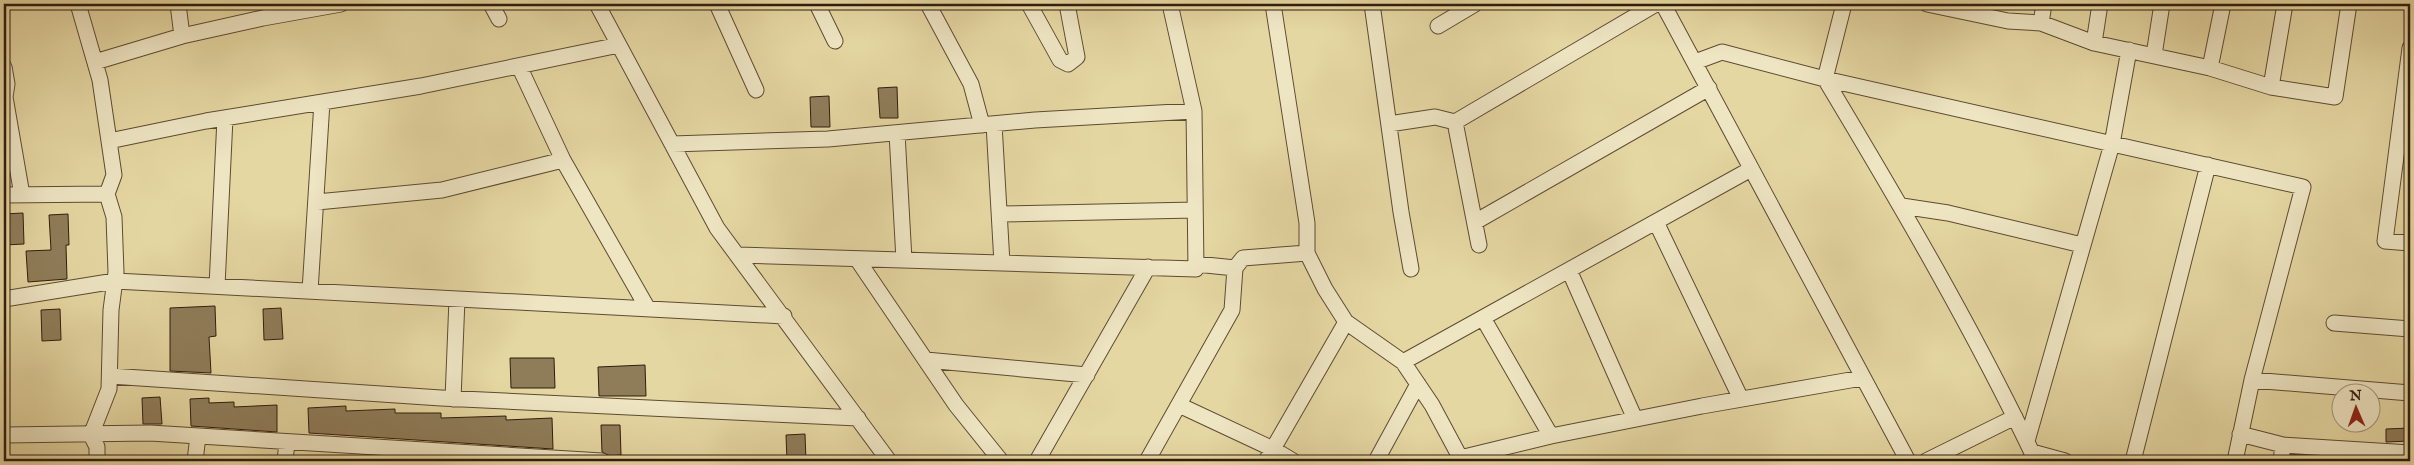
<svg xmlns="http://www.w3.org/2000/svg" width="2414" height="465" viewBox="0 0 2414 465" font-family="'IM FELL English',serif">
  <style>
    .building { fill: #8f7d5a; stroke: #311c0d }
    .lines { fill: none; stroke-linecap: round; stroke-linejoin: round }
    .minor-casing { stroke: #5e4b32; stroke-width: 17 }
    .minor { stroke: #eee5c3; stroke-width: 15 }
  </style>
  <rect width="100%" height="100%" fill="#e5d7a2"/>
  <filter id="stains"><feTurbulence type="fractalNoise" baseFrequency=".004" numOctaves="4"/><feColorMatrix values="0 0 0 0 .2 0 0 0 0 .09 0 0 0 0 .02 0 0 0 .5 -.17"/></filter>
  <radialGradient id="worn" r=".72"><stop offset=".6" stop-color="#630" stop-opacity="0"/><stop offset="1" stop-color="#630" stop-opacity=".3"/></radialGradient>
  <path class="building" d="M897 87 898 118H880L878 88Z
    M829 96 830 127H811L810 97Z
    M23 213 24 244 5 245 4 214Z
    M68 214 69 245H66L67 279 28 282 26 251 51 250 49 215Z
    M215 306 216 336 209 337 211 373 170 371V308Z
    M281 308 283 339 264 340 263 309Z
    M60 309 61 340 42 341 41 310Z
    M510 358H554L555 388H511Z
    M645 365 646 396H599L598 367Z
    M160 397 162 424H143L142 398Z
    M209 398V403L234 402V407L277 405V432L191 426 190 399Z
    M346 406V411L395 409V413H441V418L506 416V420L552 418 553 449 309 433 308 408Z
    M601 425H620L621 455 610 456 602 452Z
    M2410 428V441L2386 442V429Z
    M805 434 806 461H787L786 435Z"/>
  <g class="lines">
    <g class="minor-casing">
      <path id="minor" d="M78 4 100 80 114 175 107 194 114 217 116 272 111 310 109 389 91 435 97 447V461
        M491 4 499 19
        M597 4 717 228 889 461
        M717 4 756 90
        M817 4 835 41
        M928 4 971 84 982 125
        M1029 4 1060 60 1068 64 1077 57 1067 4
        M1372 4 1401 212 1411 269
        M1663 4 1908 461
        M1927 4 2008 21 2041 23 2094 43 2210 68 2271 87 2335 97 2349 4
        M2041 23 2044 4
        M1438 26 1475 4
        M182 36 263 18 341 4
        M2094 43 2100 4
        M2410 48 2385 241 2410 243
        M2154 55 2162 4
        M95 62 182 36 178 4
        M1695 62 1722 52 1825 79 1844 4
        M519 66 563 160 648 309
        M4 67 7 84 5 97 22 195
        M2210 68 2223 4
        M1825 79 2303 187 2252 380 2235 461
        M1825 79C1900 204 1974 330 2036 461
        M2271 87 2285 4
        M994 124 1002 263
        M1389 124 1435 117 1455 122
        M897 133 904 260
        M109 141 206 121 421 86 619 45
        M672 144 828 139 1035 120 1194 111
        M4 195 107 194
        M317 202 442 190 563 160
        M1902 206 1948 213 2082 245
        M1000 214 1195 210
        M1475 222 1709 88
        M1656 222 1741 399
        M1479 245 1455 122 1656 4
        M738 255 1196 269 1194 111 1170 4
        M857 259 956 405 1001 461
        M1235 268 1243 258 1307 253V223L1273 4
        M1569 270 1635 419
        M217 286 225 118
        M310 291 322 102
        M4 299 115 281 784 316
        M1346 322 1403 362 1432 405 1462 461
        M2334 323 2410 329
        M926 360 1087 375
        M1403 362 1751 169
        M110 376 441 398 858 418
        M2252 380 2410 393
        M453 399 457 299
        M1179 405 1273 449 1293 461
        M2240 434 2283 445 2410 453
        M4 435 150 433 602 461
        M1551 436 1702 406 1862 378
        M2027 441 2112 144 2129 50
        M2032 452 2065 461
        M1460 458 1551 436 1483 318
        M195 461 198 436
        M285 461 287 442
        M1037 461 1148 267
        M1147 461 1232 310 1235 268 1196 264
        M1266 461 1346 322 1325 289 1307 253
        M1376 461 1418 384
        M1926 461 2015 417
        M2133 461 2208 165
        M2281 461 2283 445"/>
    </g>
    <use href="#minor" class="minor"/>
  </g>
  <rect width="2414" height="465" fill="none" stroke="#e5d7a2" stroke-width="20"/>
  <rect x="5" y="5" width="2404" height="455" fill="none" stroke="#311c0d" stroke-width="2.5"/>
  <rect x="10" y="10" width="2394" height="445" fill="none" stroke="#311c0d"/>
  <g transform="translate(2356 408) rotate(358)"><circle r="24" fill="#eee5c3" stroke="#a2957a"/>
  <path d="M0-4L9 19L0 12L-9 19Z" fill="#8f2418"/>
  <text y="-8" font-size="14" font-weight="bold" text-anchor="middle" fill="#311c0d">N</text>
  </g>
  <rect width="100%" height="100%" filter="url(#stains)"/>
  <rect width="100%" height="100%" fill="url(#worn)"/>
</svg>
